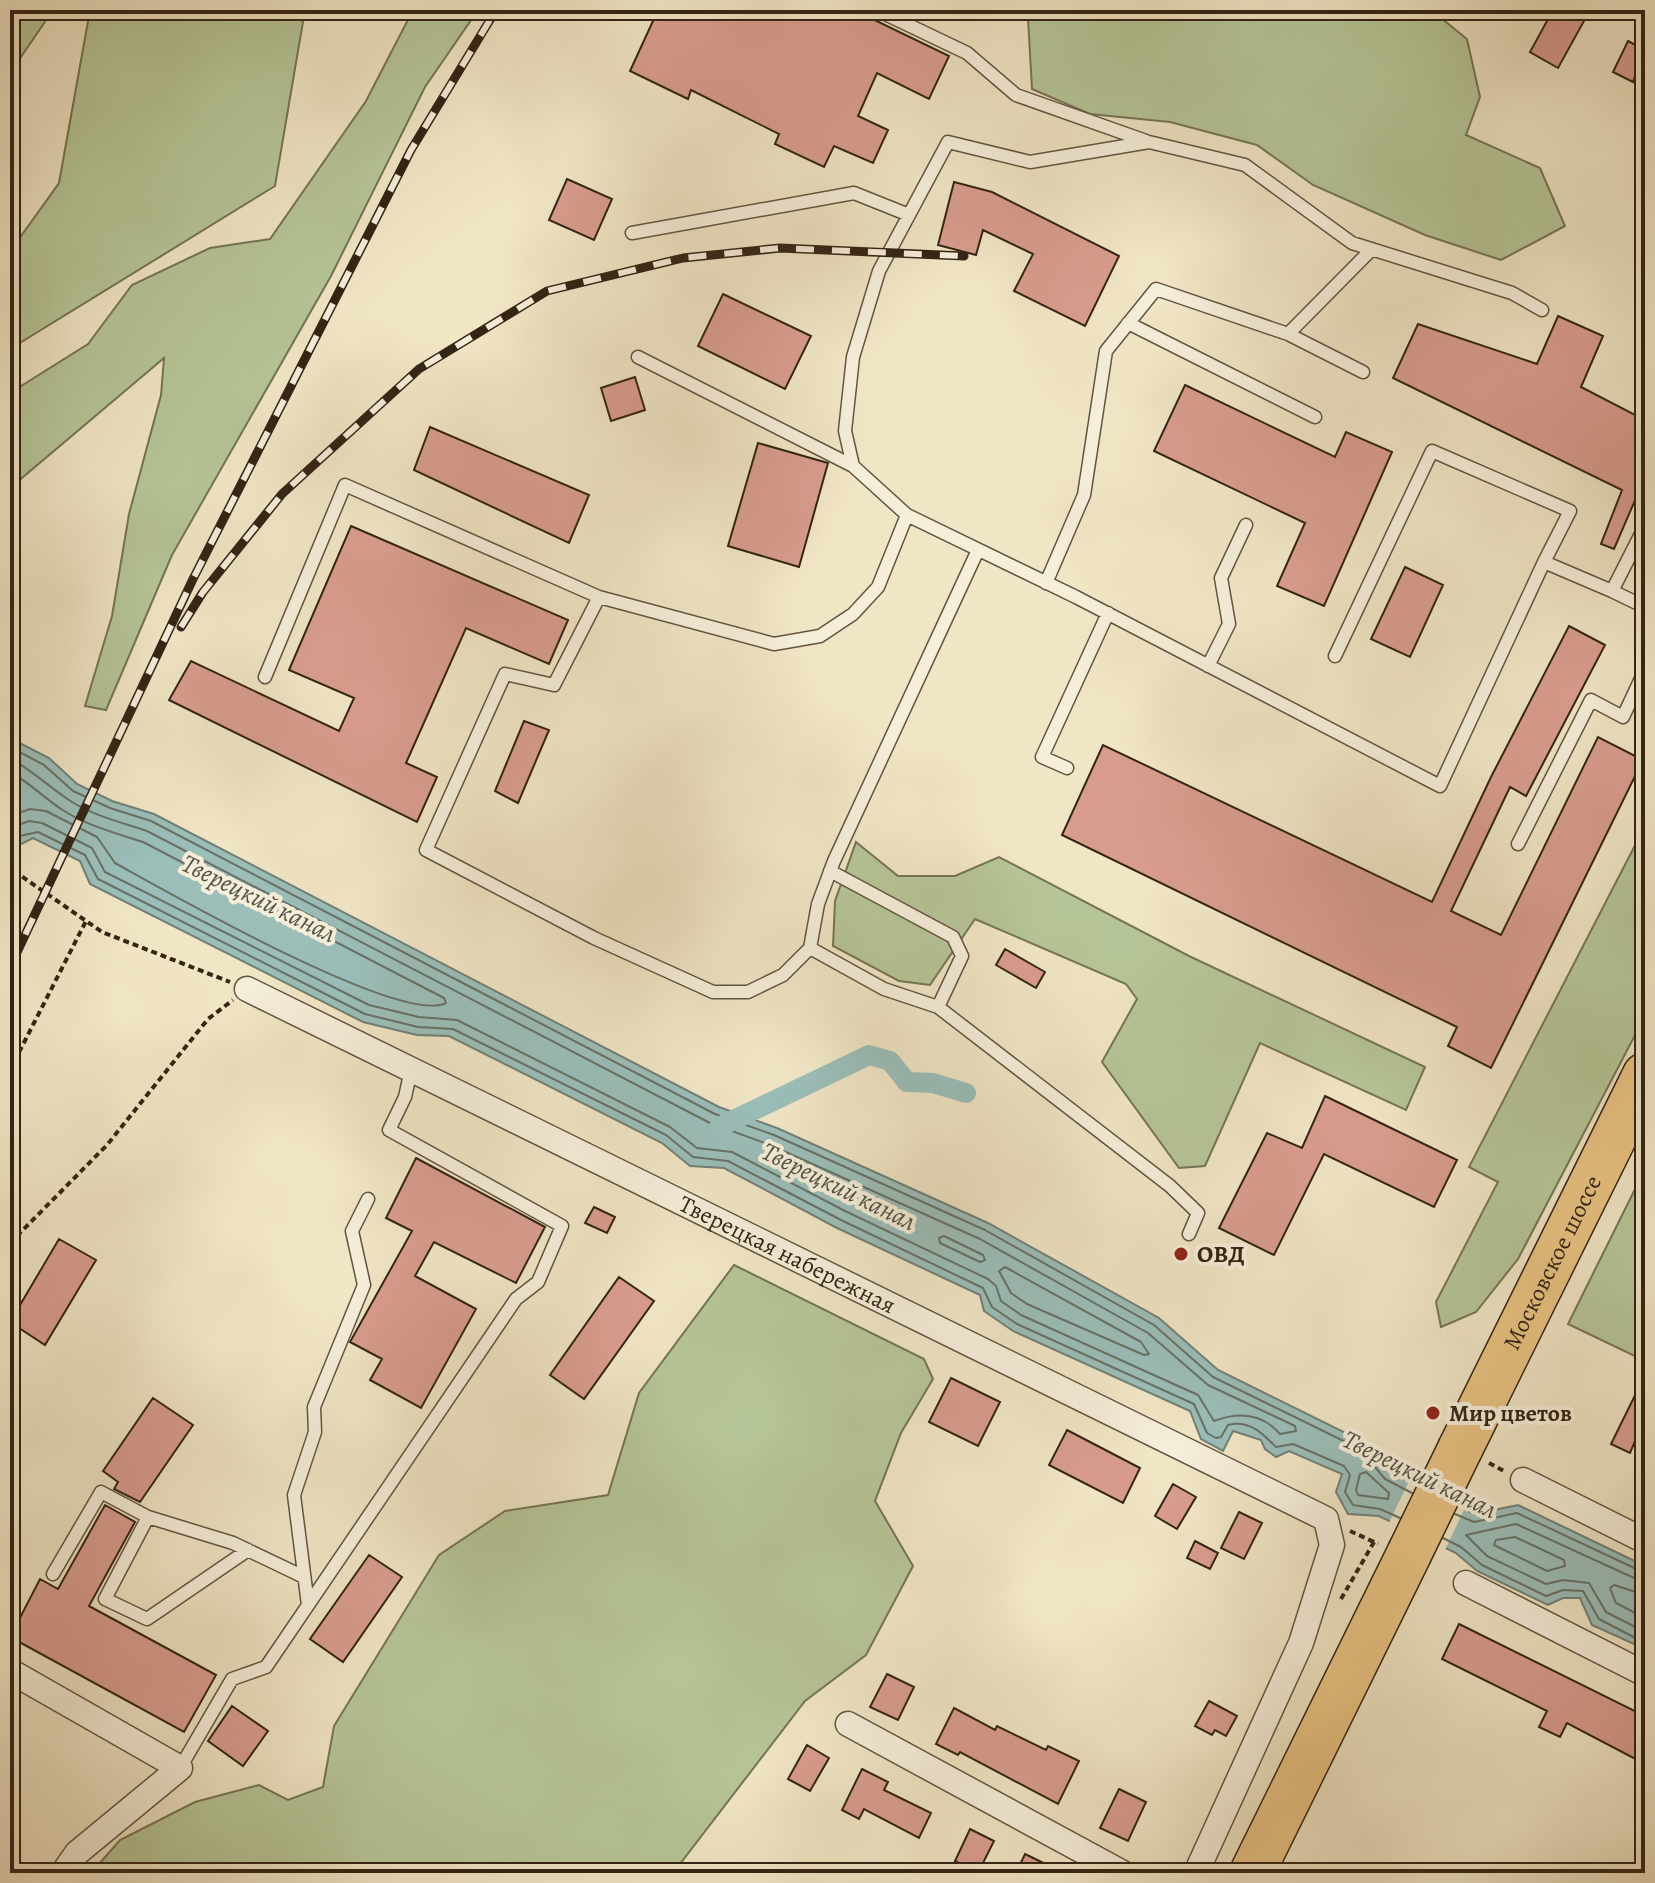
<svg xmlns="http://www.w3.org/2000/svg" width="1655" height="1883" viewBox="0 0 1655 1883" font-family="Alegreya,serif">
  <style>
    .green { fill: #b6c597; stroke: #747456; stroke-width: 2 }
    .water { fill: #9bbeb9; stroke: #718077; stroke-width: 2 }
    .pier { fill: #f0e5c5 }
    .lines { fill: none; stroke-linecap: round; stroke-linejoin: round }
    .shore { stroke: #677166; stroke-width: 2 }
    .canal { stroke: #9bbeb9; stroke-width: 20 }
    .building { fill: #d89c8e; stroke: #332414; stroke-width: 2 }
    .lane-casing { stroke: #625440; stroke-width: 15 }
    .street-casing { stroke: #625440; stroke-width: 27 }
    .highway-casing { stroke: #332414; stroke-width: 47 }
    .path { stroke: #332414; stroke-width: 4; stroke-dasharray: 6 4; stroke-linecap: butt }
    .lane { stroke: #f5eed9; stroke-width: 12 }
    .street { stroke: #f5eed9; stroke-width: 24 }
    .highway { stroke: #e8c282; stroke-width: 44 }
    .rail-casing { stroke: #332414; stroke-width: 9 }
    .rail { stroke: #f5eed9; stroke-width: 6; stroke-dasharray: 18; stroke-linecap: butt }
    .highway-bridge-casing { stroke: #332414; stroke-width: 47; stroke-linecap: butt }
    .highway-bridge { stroke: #e8c282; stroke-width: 44 }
    .poi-dot { fill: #8f2418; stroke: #f5eed9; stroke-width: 3 }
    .labels { text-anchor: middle; stroke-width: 8; stroke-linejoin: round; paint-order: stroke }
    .poi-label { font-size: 24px; font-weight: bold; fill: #332414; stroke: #f5eed9; text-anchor: start }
    .street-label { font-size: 24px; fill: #332414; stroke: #f5eed9 }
    .water-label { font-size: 26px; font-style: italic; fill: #525246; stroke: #f5eed9 }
  </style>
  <rect width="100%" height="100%" fill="#f0e5c5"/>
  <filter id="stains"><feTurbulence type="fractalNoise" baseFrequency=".0025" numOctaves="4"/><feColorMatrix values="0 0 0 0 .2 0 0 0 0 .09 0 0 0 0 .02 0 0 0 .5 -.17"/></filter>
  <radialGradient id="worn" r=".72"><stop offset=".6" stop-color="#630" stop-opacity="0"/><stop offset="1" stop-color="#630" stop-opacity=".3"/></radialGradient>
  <path class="green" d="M10 10H53L10 73Z
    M90 10H305L275 186 10 349V243H16L59 183Z
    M413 10H478L425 87 331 276 172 555 106 710 85 706 112 616 129 514 161 395 164 358 10 488V393L88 344 132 285 210 248 270 239 366 101Z
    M1015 10H1431L1467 39 1480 97 1466 135 1540 168 1565 226 1501 260 1425 235 1313 185 1257 145 1170 122 1090 114 1032 89 1028 18Z
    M1645 826V1016L1518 1259 1476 1312 1441 1327 1436 1302 1498 1182 1469 1167Z
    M856 842 898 876H955L999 857 1189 956 1425 1067 1406 1110 1260 1043 1205 1166 1179 1168 1102 1062 1137 999 1126 984 975 919 930 985 899 981 833 946 835 901Z
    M1645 1169V1361L1568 1324Z
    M734 1265 924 1359 933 1379 901 1433 875 1501 913 1566 866 1655 805 1701 673 1873H91L120 1840 195 1802 259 1785 288 1800 323 1787 334 1726 439 1555 505 1511 608 1495 639 1393Z"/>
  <path class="water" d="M10 738 49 758 77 784 112 801 154 814 719 1107 777 1128 988 1223 1159 1318 1218 1370 1366 1443 1391 1473 1474 1514 1518 1505 1645 1566V1649L1592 1625 1580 1598H1563L1548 1605 1477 1571 1456 1553 1379 1516 1348 1514 1336 1492 1342 1474 1289 1451 1276 1457 1265 1449 1261 1440 1233 1431 1223 1451 1201 1439 1190 1411 1013 1331 984 1311 980 1295 837 1228 724 1168 690 1166 662 1143 449 1036 417 1035 363 1022 90 884 80 861 33 838 15 847 10 844Z"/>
  <path class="pier" d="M1410 1479 1466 1506 1444 1552 1388 1525Z"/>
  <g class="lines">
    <path class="shore" d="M10 747 44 765 73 791 110 808 151 821 715 1114 774 1135 985 1230 1154 1325 1213 1377 1360 1449 1385 1479 1412 1493
      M10 758C31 770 46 784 66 798 90 815 120 822 147 831L710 1123 770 1145 980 1239 1148 1333 1208 1385 1295 1426 1296 1431 1280 1434C1262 1413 1238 1412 1214 1421L1198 1395 1021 1315 1001 1301 996 1286 988 1279 845 1211 732 1152 697 1148 670 1127 457 1020 419 1017 369 1005 105 872 92 848 42 823 29 821 10 828
      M10 772C29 782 43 797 61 809 85 825 115 833 143 842L444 998 446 1003C401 1026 166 891 115 863L97 837 46 811 30 809 10 816
      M10 838 38 832 85 855 98 879 365 1014 418 1027 453 1029 666 1135 693 1157 728 1161 841 1220 983 1288 992 1307 1017 1324 1194 1404 1207 1433 1216 1438 1221 1437 1228 1425C1249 1419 1263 1434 1276 1447L1293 1444 1344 1466 1350 1475 1345 1492 1353 1505 1380 1509 1400 1518
      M944 1236 983 1255 985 1260 980 1262 940 1243 939 1238Z
      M1005 1267 1141 1342 1149 1354 1144 1355 1027 1304 1011 1293 999 1271Z
      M1366 1472 1389 1493 1388 1499 1358 1495 1356 1490 1360 1474Z
      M1455 1514 1474 1522 1517 1513 1645 1573
      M1515 1537 1564 1560 1565 1566 1547 1571 1494 1545 1496 1540Z
      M1443 1538 1461 1547 1482 1565 1546 1596 1563 1590 1583 1591 1599 1619 1645 1643
      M1645 1583 1516 1524 1466 1535 1487 1556 1546 1584 1563 1580 1589 1583 1606 1612 1645 1632
      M1645 1595 1614 1585 1610 1588 1616 1603 1645 1618"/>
    <path class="canal" d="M719 1127 869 1055 890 1061 907 1082 933 1083 966 1093"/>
  </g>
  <path class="building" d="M658 10H854L949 56 929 99 877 73 858 116 888 130 873 163 834 146 824 167 775 144 779 134 691 90 688 99 630 71Z
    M1553 10H1564L1584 21 1558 68 1530 52Z
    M1628 41 1645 50 1633 82 1613 72Z
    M567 179 612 199 594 240 549 220Z
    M954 182 992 192 1119 256 1085 326 1014 291 1033 254 983 230 976 255 938 245Z
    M723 294 811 336 785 389 698 346Z
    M1558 316 1603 336 1581 387 1645 420V477L1614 549 1601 544 1622 490 1393 378 1418 324 1537 364Z
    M635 377 645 410 611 421 601 388Z
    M1185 385 1335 457 1346 432 1392 452 1324 606 1277 586 1305 523 1154 451Z
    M430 427 589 495 569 543 414 470Z
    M758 443 828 463 799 567 728 546Z
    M351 526 568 620 549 664 466 628 406 763 437 777 417 822 169 700 191 661 339 731 354 698 289 670Z
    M1405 567 1443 585 1410 657 1371 639Z
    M1569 626 1605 645 1526 796 1510 787 1451 911 1501 935 1598 737 1643 760 1491 1068 1448 1046 1457 1027 1062 835 1103 745 1432 902 1491 777Z
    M524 721 549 730 518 803 495 791Z
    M1005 949 1045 972 1036 988 996 965Z
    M1325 1096 1457 1160 1434 1207 1324 1154 1274 1255 1219 1228 1267 1133 1302 1148Z
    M416 1158 545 1227 516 1283 434 1242 415 1276 476 1309 421 1408 370 1380 382 1359 350 1342 412 1231 386 1218Z
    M594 1207 615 1217 607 1233 585 1223Z
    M59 1239 96 1260 45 1345 10 1322Z
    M619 1277 654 1301 584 1399 550 1375Z
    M1645 1375V1418L1630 1453 1611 1444Z
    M951 1378 1000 1402 978 1446 929 1422Z
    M153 1398 193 1425 140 1502 114 1489 118 1482 103 1471Z
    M1067 1430 1140 1468 1123 1503 1049 1465Z
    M1173 1484 1196 1497 1177 1529 1155 1516Z
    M105 1505 135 1522 89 1606 216 1675 184 1732 10 1637 40 1579 58 1589Z
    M1239 1512 1262 1523 1244 1559 1221 1548Z
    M1195 1541 1218 1553 1210 1569 1187 1558Z
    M369 1555 402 1577 343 1662 310 1639Z
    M1459 1624 1645 1716V1764L1567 1723 1560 1737 1539 1727 1547 1711 1442 1659Z
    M887 1674 914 1687 898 1720 870 1707Z
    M1209 1701 1237 1716 1226 1736 1215 1730 1212 1735 1195 1726Z
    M232 1706 268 1731 243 1766 208 1741Z
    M954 1708 995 1730 997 1726 1046 1750 1048 1746 1079 1761 1058 1804 960 1752 958 1755 936 1744Z
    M807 1745 829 1758 810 1791 788 1779Z
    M862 1769 888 1782 884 1790 931 1813 919 1838 864 1809 859 1819 842 1810Z
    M1119 1789 1146 1802 1128 1841 1100 1828Z
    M970 1829 994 1841 978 1873 955 1861Z
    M1025 1854 1064 1873H1016Z"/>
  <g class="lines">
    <g class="lane-casing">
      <path id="lane" d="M877 10 967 53 1016 95 1146 141
        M632 233 854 193 909 215
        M1128 323 1315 417
        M1288 334 1363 372
        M638 357 853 466
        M907 515 853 466 845 431 853 357 879 271 948 142 1030 162 1149 142 1245 165 1352 243 1512 293 1542 310
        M1046 583 1084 495 1106 351 1156 289 1288 334 1372 249
        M1612 591 1645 607
        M599 597 554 685 505 674 426 850 594 938 713 992H748L783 975 810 948 818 904 834 861 978 550
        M1335 656 1432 451 1570 511 1544 562
        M1208 666 1229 624 1221 578 1246 525
        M265 677 345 485 599 597 774 644 820 636 853 614 878 587 907 515 1076 597 1440 786 1544 562 1612 591 1645 526
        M1067 768 1042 757 1108 613
        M1518 844 1591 700 1623 717 1645 670
        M830 871 953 937 962 956 938 1007 1170 1186 1198 1213 1189 1234
        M810 948 884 989 938 1007
        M148 1517 105 1599 147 1619 248 1550
        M53 1574 101 1492 148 1517 233 1543 304 1577
        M308 1605 294 1495 315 1432 314 1407 364 1285 352 1231 368 1199
        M180 1768 232 1679 266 1667 516 1299 538 1282 562 1226 389 1130 405 1097 411 1070"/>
    </g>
    <g class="street-casing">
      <g id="street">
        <path d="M1643 10 1645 11"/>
        <path id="s1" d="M247 989 1326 1519 1332 1545 1301 1643 1196 1873"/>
        <path d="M1523 1480 1645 1541"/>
        <path d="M1466 1583 1645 1674"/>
        <path d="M10 1671 180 1768 77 1853 63 1873"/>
        <path d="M848 1724 1123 1873"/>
      </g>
    </g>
    <g class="highway-casing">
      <g id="highway">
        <path id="s2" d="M1460 1449 1645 1075"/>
        <path d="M1252 1873 1409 1554"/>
      </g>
    </g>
    <path class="path" d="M14 871 102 932 230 982
      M10 1070 86 921
      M10 1243 107 1145 208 1019 233 1000
      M1489 1463 1506 1472
      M1350 1531 1374 1542
      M1341 1599 1374 1542 1378 1544"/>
    <use href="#lane" class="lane"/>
    <use href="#street" class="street"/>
    <use href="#highway" class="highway"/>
    <g class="rail-casing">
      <path id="rail" d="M181 627 203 592 282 494 419 369 547 291 683 258 780 248 964 256
        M10 967 193 579 411 150 496 10"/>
    </g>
    <use href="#rail" class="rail"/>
    <g class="highway-bridge-casing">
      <path id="highway-bridge" d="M1409 1554 1460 1449"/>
    </g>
    <use href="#highway-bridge" class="highway-bridge"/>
  </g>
  <g class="poi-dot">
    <circle cx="1181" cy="1254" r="8"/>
    <circle cx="1433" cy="1413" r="8"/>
  </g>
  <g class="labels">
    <g class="poi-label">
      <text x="1197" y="1262">ОВД</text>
      <text x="1449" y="1421">Мир цветов</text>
    </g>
    <g class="street-label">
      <text dy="8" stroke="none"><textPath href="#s1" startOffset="602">Тверецкая набережная</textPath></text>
      <text dy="8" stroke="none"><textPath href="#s2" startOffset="208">Московское шоссе</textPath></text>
    </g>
    <g class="water-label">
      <text transform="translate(259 898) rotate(26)" y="9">Тверецкий канал</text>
      <text transform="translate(839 1186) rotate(26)" y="9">Тверецкий канал</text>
      <text transform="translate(1420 1474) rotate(26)" y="9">Тверецкий канал</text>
    </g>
  </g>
  <rect width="1655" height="1883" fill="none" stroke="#f0e5c5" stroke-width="40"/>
  <rect x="12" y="12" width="1631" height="1859" fill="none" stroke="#332414" stroke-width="4"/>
  <rect x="20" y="20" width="1615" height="1843" fill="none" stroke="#332414" stroke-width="2"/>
  <rect width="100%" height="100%" filter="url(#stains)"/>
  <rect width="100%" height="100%" fill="url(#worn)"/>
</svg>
